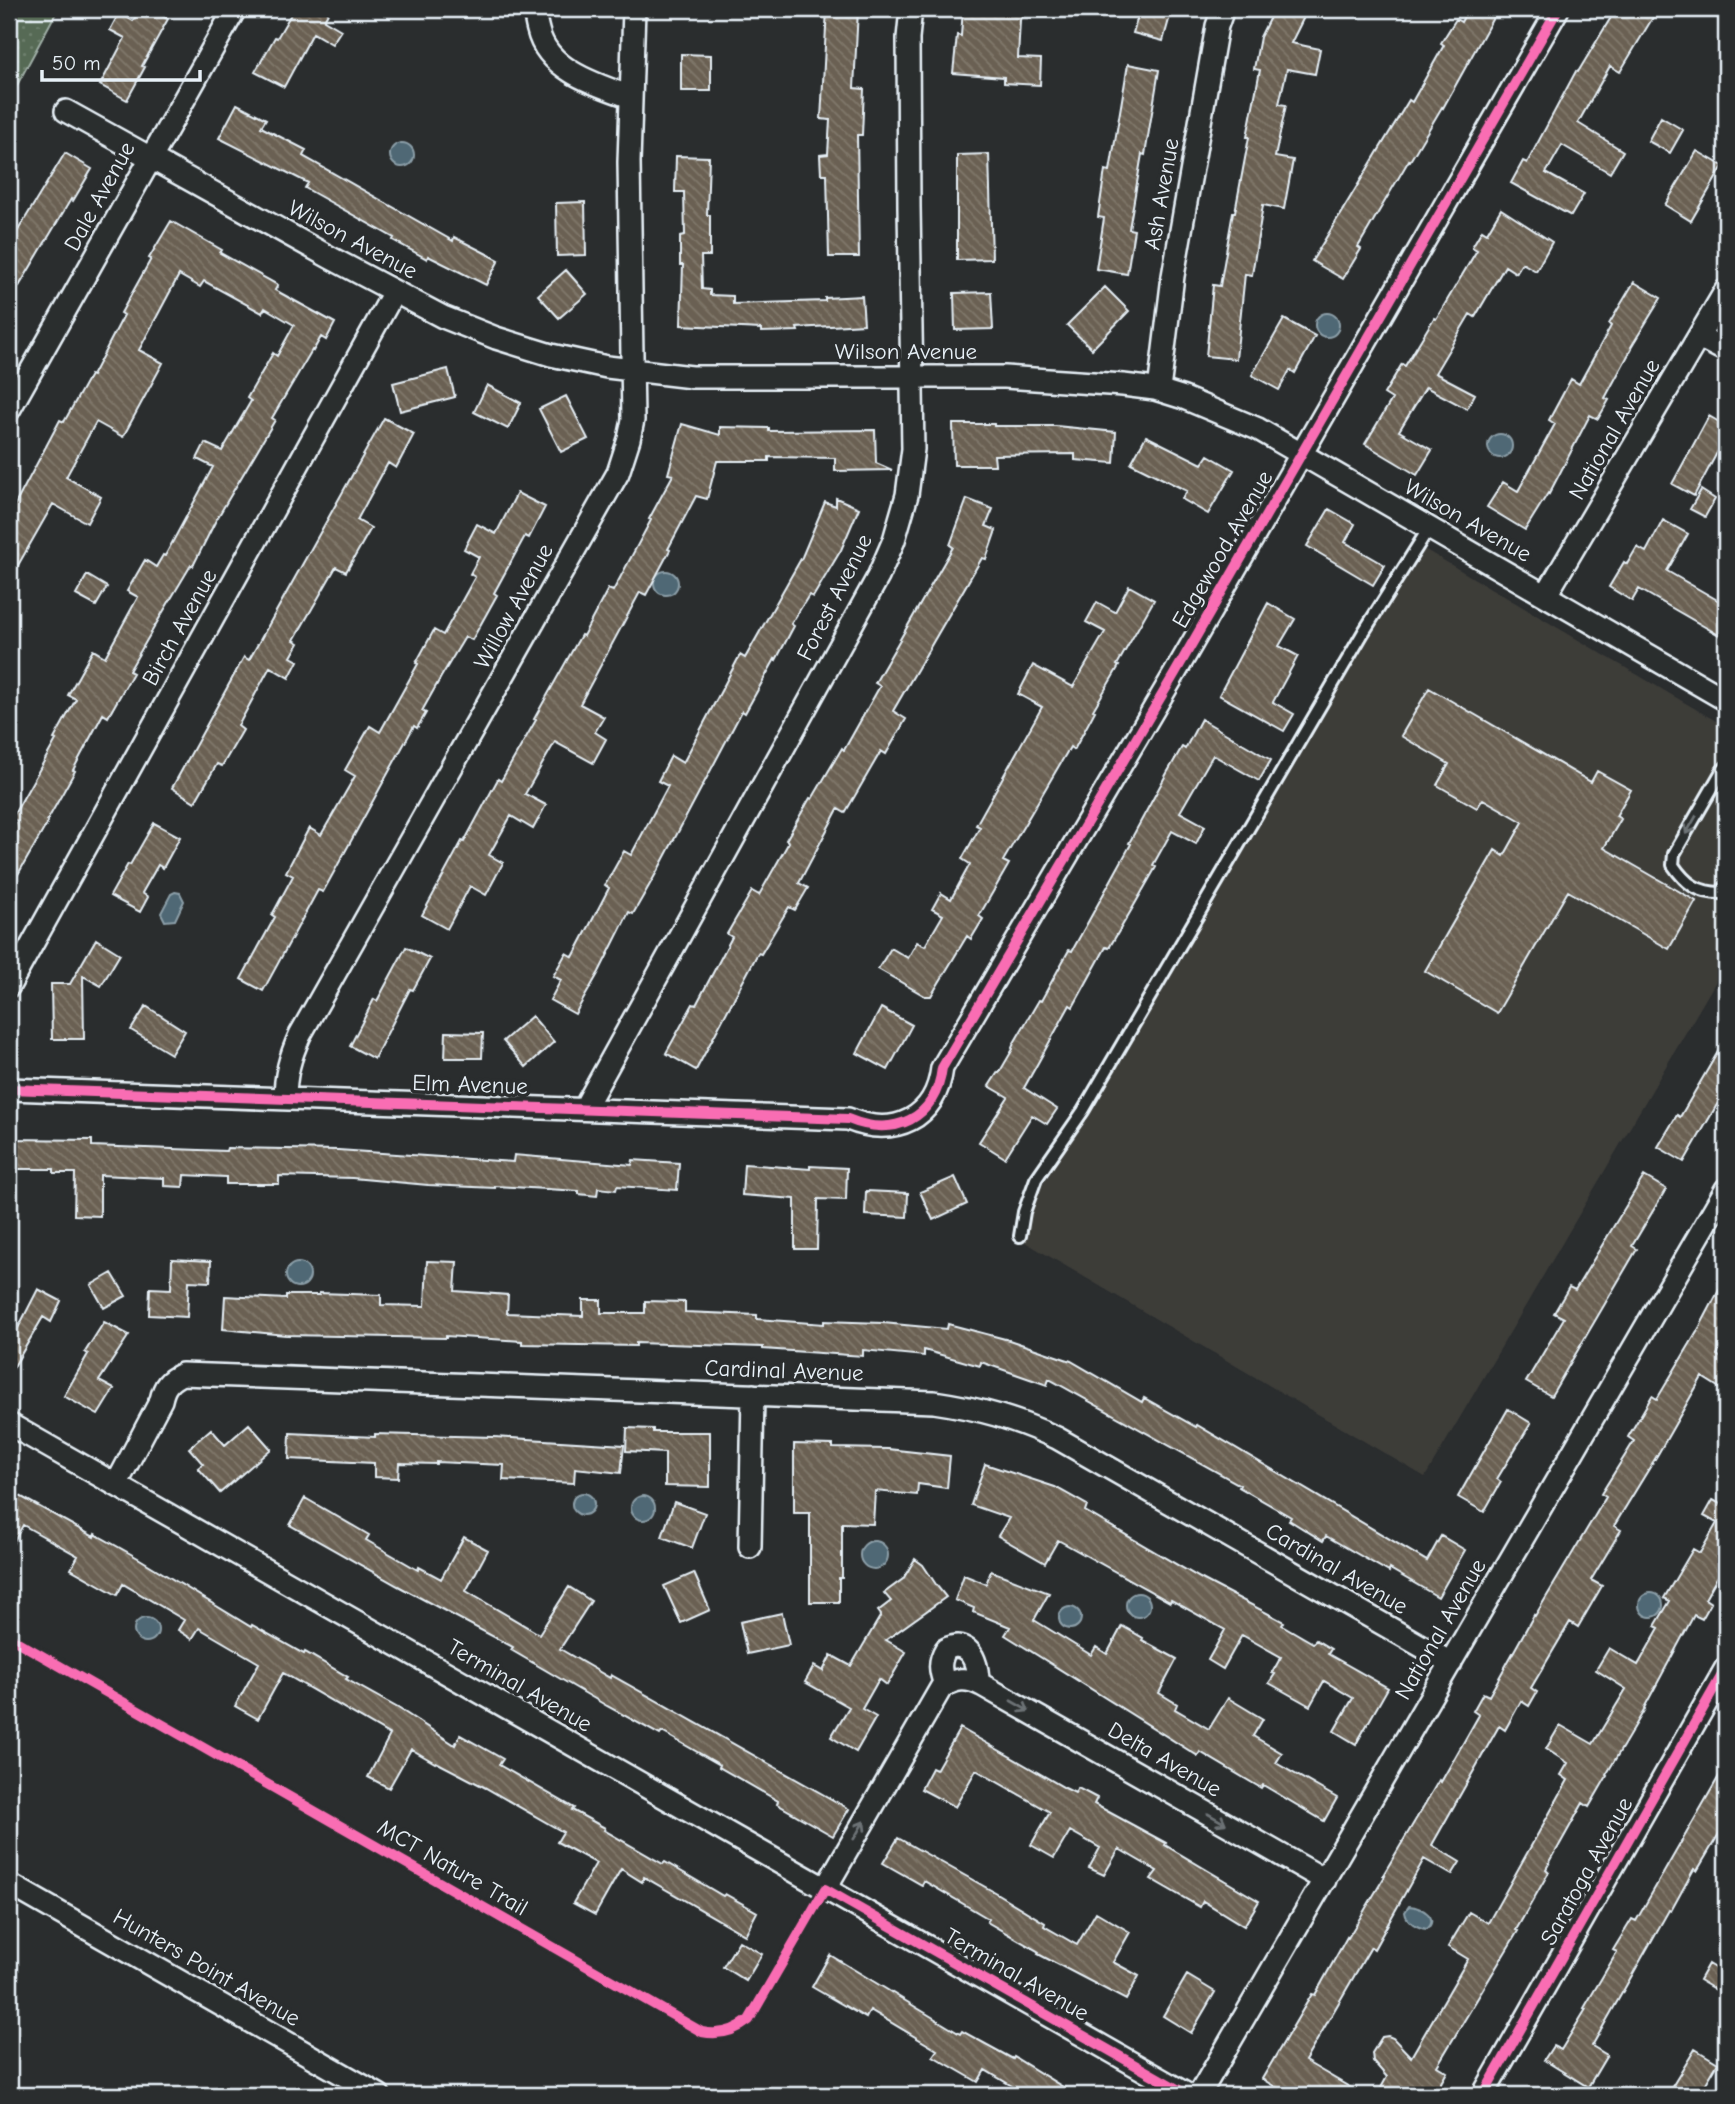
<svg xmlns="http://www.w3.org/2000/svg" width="1735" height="2104" viewBox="0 0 1735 2104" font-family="'Comic Neue',sans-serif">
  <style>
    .built { fill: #3e3d39 }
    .grass { fill: url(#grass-dots); stroke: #9faea6; stroke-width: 2 }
    .water { fill: #4f6874; stroke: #8c9fa9; stroke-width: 2 }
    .building { fill: url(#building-back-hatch); stroke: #e8f1f8; stroke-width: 2 }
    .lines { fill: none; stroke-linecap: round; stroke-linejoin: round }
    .lane-casing { stroke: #e8f1f8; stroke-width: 16 }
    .street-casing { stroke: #e8f1f8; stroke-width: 26 }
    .lane { stroke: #2a2d2e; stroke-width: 10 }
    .street { stroke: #2a2d2e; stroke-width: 21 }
    .cycleway-casing { stroke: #2a2d2e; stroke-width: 15 }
    .cycleway { stroke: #f96db3; stroke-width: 10 }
    .oneway { stroke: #6c7275 }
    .labels { text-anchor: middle; stroke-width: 7; stroke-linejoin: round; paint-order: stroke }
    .street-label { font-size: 23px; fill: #e8f1f8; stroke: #2a2d2e }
  </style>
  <defs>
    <pattern id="grass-dots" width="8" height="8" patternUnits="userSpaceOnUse" patternTransform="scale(1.75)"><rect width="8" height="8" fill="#566a55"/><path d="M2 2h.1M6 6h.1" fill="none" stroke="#6e806e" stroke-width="1.8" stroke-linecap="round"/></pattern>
    <pattern id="building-back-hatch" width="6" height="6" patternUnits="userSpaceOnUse" patternTransform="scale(1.75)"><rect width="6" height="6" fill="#6b6152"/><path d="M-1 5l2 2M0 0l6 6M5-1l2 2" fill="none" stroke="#80786c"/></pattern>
  </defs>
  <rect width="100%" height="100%" fill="#2a2d2e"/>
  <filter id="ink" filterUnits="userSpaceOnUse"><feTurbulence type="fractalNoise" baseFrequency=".0143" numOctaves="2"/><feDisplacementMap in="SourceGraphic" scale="14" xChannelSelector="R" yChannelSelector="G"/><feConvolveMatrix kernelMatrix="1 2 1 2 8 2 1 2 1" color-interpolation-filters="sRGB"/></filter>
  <g filter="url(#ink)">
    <path class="built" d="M1419 546 1726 727V964L1425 1477 1013 1235Z"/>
    <path class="grass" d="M9 9H58L9 100Z"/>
    <path class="water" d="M390 155a12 12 0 1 1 24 0a12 12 0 1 1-24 0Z
      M1315 325a12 12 0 1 1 24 0a12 12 0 1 1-24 0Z
      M1488 446a12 12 0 1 1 24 0a12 12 0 1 1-24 0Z
      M654 583a12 12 0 1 1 24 0a12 12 0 1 1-24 0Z
      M175 892 180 893 184 901 175 920 165 921 161 913 171 894Z
      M286 1275a12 12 0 1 1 24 0a12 12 0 1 1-24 0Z
      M572 1504a11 11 0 1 1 22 0a11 11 0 1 1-22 0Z
      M631 1508a12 12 0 1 1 24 0a12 12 0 1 1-24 0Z
      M860 1555a14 14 0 1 1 28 0a14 14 0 1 1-28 0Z
      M1126 1605a12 12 0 1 1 24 0a12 12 0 1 1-24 0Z
      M1639 1605a12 12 0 1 1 24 0a12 12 0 1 1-24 0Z
      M1059 1618a11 11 0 1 1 22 0a11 11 0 1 1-22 0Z
      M134 1630a12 12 0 1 1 24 0a12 12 0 1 1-24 0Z
      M1409 1906C1421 1907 1440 1917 1427 1929 1418 1928 1406 1922 1405 1912Z"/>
    <path class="building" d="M140 9H149L168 19 142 66 145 67 127 100 100 85 125 38 110 30 119 13 133 21Z
      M294 9H330L324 20 341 30 332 44 313 33 284 87 255 72 275 37 277 38Z
      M827 9H858L854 88 864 89 862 135H857L859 257H829L827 174H821L820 155 828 154 830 120 821 119Z
      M963 9H1024L1020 20 1018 58 1041 59 1040 85 1004 83V77L953 73 957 35 961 36Z
      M1140 9H1172L1163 41 1133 33Z
      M1274 9H1308L1291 43 1320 49 1315 74 1287 69 1279 104 1286 105 1275 157 1293 160 1284 209 1263 205 1252 275 1245 274 1236 359 1206 356 1213 285 1220 286 1233 212H1235L1249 137H1247L1260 70 1254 69 1260 37Z
      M1468 9H1481L1494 16 1443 108 1442 107 1410 161 1409 160 1358 247 1361 249 1343 279 1312 261 1409 100 1412 102 1444 45 1441 43 1456 19 1461 22Z
      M1616 9H1658L1620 72 1610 66 1578 123 1623 151 1610 173 1562 145 1546 173 1584 194 1571 216 1511 183 1523 161 1527 163 1576 71 1578 72Z
      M681 54 711 55V91H681Z
      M1128 64 1159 70 1145 155 1142 154 1129 229 1134 230 1127 274 1096 269 1104 218 1098 217 1105 170 1110 171Z
      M237 104 266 119 261 127 306 150 303 156 453 241 454 237 499 260 486 285 428 256 427 259 393 240 394 238 305 188 308 183 219 138Z
      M1661 117 1683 130 1670 153 1648 141Z
      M1697 151 1723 166 1691 221 1665 205Z
      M65 153 92 169 73 201 71 199 9 303V245Z
      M989 154 992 259 957 260V155Z
      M676 156 709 157 707 215H710V256H701L702 289 710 290V295L733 296V304L825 301V298L862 296 864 324 797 328 798 331 761 332V329L681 325 683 265H680V236L685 235 684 192H675Z
      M585 202 586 255 557 256 556 203Z
      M1501 209 1552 242 1536 271 1522 263 1516 273 1505 266 1475 317 1470 314 1435 373 1475 394 1467 409 1426 387 1399 431 1432 450 1417 475 1365 444 1392 399 1384 394 1402 364 1405 366 1434 318 1436 319 1477 250 1472 247 1482 230 1487 233Z
      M171 221 222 250 220 253 278 285 275 290 335 323 326 340 321 337 313 351 312 350 272 418 275 420 215 522 193 566 191 565 163 612 129 671 133 673 108 717 103 714 73 770 75 771 47 821 48 822 9 890V836L17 821 12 818 56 740 54 739 76 699 68 695 93 650 105 657 138 597 127 591 145 560 156 567 163 555 165 556 213 467 197 459 205 443 222 451 251 401 247 398 273 353 277 356 294 325 265 308 262 313 204 281 200 287 179 275 139 350 163 363 123 437 96 422 66 477 101 497 87 523 53 504 9 581V516L60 420 64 422 90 375 92 376 124 315 121 313 151 259 149 258Z
      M566 270 587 294 559 318 538 295Z
      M1634 282 1661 298 1631 347 1632 348 1605 398 1609 400 1598 419 1590 415 1549 494 1548 493 1525 530 1487 507 1503 482 1518 491 1555 424 1549 420 1571 379 1579 384 1611 326 1609 324Z
      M1105 287 1129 311 1092 349 1067 325Z
      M991 292 993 329 955 330 954 293Z
      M1284 319 1315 336 1295 373 1290 370 1279 390 1252 375Z
      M448 369 455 397 400 411 393 383Z
      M487 385 521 403 508 429 474 412Z
      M566 396 588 439 561 452 539 409Z
      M1709 416 1726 426V436L1694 496 1672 484Z
      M384 418 414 434 396 468 388 463 357 520 371 528 346 572 336 567 294 640 299 643 291 657 298 661 289 678 270 667 238 726 243 730 222 766 217 764 195 802 172 788 244 657 249 660Z
      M682 424 720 435V427L769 428V431L875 430 876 463 892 470 835 471V458L769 457V461H717L707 499 696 496 668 549 670 550 646 595 640 592 580 704 604 717 595 732 606 739 593 763 555 742 525 794 546 805 533 829 511 816 489 855 503 863 486 895 470 886 447 929 422 915 462 841 464 842 498 779 501 781 536 720 534 719 581 635 583 636 608 589 613 591 651 520 649 519 673 475 668 474Z
      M953 424H994V426H1056L1116 432 1114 463 1075 460V454L994 455 995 465H954Z
      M1146 436 1202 464 1208 455 1234 470 1208 514 1182 499 1187 491 1131 463Z
      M1701 490 1715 499 1705 517 1690 509Z
      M517 493 545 507 529 538 525 536 494 593 497 595 472 640 465 637 441 677 422 711 426 713 417 728 414 726 323 892 318 890 263 991 241 979 275 917 272 915 293 876 286 872 309 828 321 835 355 776 345 770 370 726 380 732 418 664 416 663 434 630 443 635 475 577 470 574 479 557 464 549 477 524 496 534Z
      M836 498 859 508 841 550 813 597 809 595 791 624 794 626 776 660 775 659 745 713 742 711 658 870 633 914 629 912 599 972 575 1014 550 1000 561 980 553 976 566 953 573 957 609 888 605 885 624 851 631 855 668 786 658 781 671 756 683 763 740 655 745 658 802 557 825 502 836 506Z
      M967 499 993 509 986 526 996 530 986 559 982 558 893 711 906 719 886 754 881 751 845 813 838 809 799 883 808 888 795 910 789 907 761 954 758 953 696 1070 666 1053 693 1004 696 1005 732 937 727 934 752 891 759 895 789 842 786 840 810 798 812 799 842 748 844 750 880 686 875 683 953 547 950 545Z
      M1329 509 1355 524 1345 542 1385 565 1373 585 1307 546Z
      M1663 520 1688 534 1667 571 1726 605V639L1639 589 1632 601 1609 587 1624 562 1627 564 1637 547 1646 552Z
      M87 575 107 587 96 606 76 595Z
      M1129 586 1154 600 1117 665 1119 666 1093 710 1095 711 1074 750 1070 747 1003 861 1009 864 979 916 983 919 971 939 967 936 931 996H925L878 969 891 948 908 958 917 942 925 946 943 915 932 909 941 893 951 899 970 864 962 859 980 827 976 825 1042 707 1018 694 1033 665 1073 687 1105 632 1086 622 1097 602 1115 612Z
      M1268 603 1295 619 1279 646 1298 656 1273 702 1294 714 1284 731 1219 695Z
      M1429 688 1591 782 1597 771 1631 790 1616 816 1621 819 1604 848 1696 901 1669 949 1568 891 1497 1013 1425 971 1495 850 1504 856 1523 822 1483 799 1477 808 1437 785 1449 764 1401 736Z
      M1201 719 1271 760 1259 781 1213 755 1180 812 1205 826 1196 844 1172 831 1153 865 1156 867 1132 909 1109 948 1106 947 1073 1007 1070 1005 1024 1088 1057 1109 1047 1124 1032 1115 1005 1158 979 1142 1008 1097 989 1086 998 1072 999 1073 1013 1049 1012 1048 1014 1043 1039 1000 1041 1001 1069 950 1072 951 1131 844 1129 843 1167 773 1182 747 1185 749Z
      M154 823 180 837 163 868 158 865 142 893 148 897 140 912 110 896 128 864 130 865Z
      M96 939 120 954 101 986 83 976 84 1039H52L51 984H70Z
      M406 947 430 959 413 990 410 989 374 1059 350 1046 374 999 377 1001Z
      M146 1006 185 1031 171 1054 131 1030Z
      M881 1008 912 1025 888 1070 857 1053Z
      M532 1016 554 1042 526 1067 503 1041Z
      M446 1032 483 1033 482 1058H445Z
      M1726 1038V1094L1720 1105 1718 1103 1684 1162 1658 1147 1677 1115 1680 1117Z
      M11 1139 92 1140V1146L226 1151 227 1148 338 1150 513 1162 514 1155 632 1165 633 1160 679 1163 677 1190 617 1186 616 1190 598 1188 597 1196 579 1194V1191L495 1186V1188L428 1185 352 1178 279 1176V1184H226V1177L184 1175 183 1187 164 1186V1178L100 1175V1216L74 1215 75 1173H54V1169H11Z
      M744 1164 810 1169V1166L847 1168 846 1200 818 1199 817 1249H795V1199L742 1195Z
      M1644 1176 1666 1189 1632 1246 1637 1249 1551 1396 1526 1382 1564 1318 1554 1313 1569 1287 1575 1290Z
      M955 1177 967 1204 933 1220 920 1192Z
      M866 1191 908 1193 907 1217 865 1215Z
      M172 1259 211 1261 210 1282 189 1281 187 1317 149 1315 150 1288 171 1289Z
      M427 1261 457 1262 455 1291 508 1295 507 1313 583 1316V1300H601V1313H645V1301L685 1302V1312L757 1315V1319L824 1324V1321L883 1323 947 1329 948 1324 1009 1340 1071 1361 1142 1402 1144 1398 1196 1427 1197 1425 1427 1561 1441 1536 1465 1550 1438 1597 1390 1569 1389 1572 1326 1536 1323 1541 1289 1520 1291 1517 1239 1487 1240 1485 1049 1379 1047 1385 981 1362 980 1366 924 1350V1356L863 1350V1356L763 1349V1347L636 1343V1346L522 1344V1341L446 1336V1338L286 1335 223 1329 225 1296 286 1299V1295H319V1293L381 1295V1305L425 1306Z
      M112 1273 126 1296 104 1308 91 1285Z
      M1726 1277V1337L1717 1355 1726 1361V1392L1702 1377 1658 1454 1614 1526 1621 1530 1591 1580 1602 1586 1578 1627 1570 1622 1531 1688 1537 1692 1529 1706 1521 1701 1505 1730 1499 1726 1432 1845 1460 1862 1452 1875 1424 1859 1374 1949 1371 1947 1305 2061 1363 2095H1289L1262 2079 1312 1994 1315 1995 1347 1937 1348 1938 1385 1876 1383 1875 1439 1780 1441 1782 1479 1715 1473 1711 1483 1693 1489 1696 1534 1615 1535 1616 1606 1497 1601 1494 1634 1441 1628 1437 1652 1396 1657 1399 1697 1332Z
      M38 1289 61 1301 51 1322 43 1317 9 1375V1328L16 1332Z
      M104 1322 129 1335 99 1381 114 1389 98 1415 64 1396 88 1354 85 1352Z
      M1508 1409 1531 1423 1497 1479 1501 1482 1484 1512 1458 1497Z
      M249 1424 271 1449 220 1493 198 1468 203 1464 189 1448 211 1429 225 1445Z
      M627 1428 653 1429V1432H710V1487L665 1486V1453L626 1451Z
      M290 1433 375 1437V1434L494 1437 624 1445 621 1473 575 1468 574 1483 503 1480 504 1465 436 1462V1464L399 1463 398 1478 374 1477V1463L289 1459Z
      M794 1444 833 1445V1448L888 1449 950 1456 947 1488 918 1484 917 1495 875 1491 873 1524 842 1523V1578H839V1602H810V1513H794Z
      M985 1464 1055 1487 1087 1505 1085 1511 1200 1578 1284 1622 1282 1625 1313 1643 1316 1640 1331 1649 1328 1654 1388 1688 1356 1744 1334 1731 1353 1698 1324 1681 1310 1706 1269 1683 1275 1674 1272 1673 1281 1657 1242 1635 1223 1669 1208 1660 1225 1630 1171 1600 1170 1602 1058 1540 1045 1563 998 1536 1009 1518 971 1505Z
      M9 1490 94 1537 95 1534 138 1558 251 1627 252 1625 304 1654 305 1652 348 1677 346 1679 398 1708 455 1745 460 1735 503 1759 499 1765 574 1808 572 1810 605 1828 604 1830 663 1864 665 1862 723 1896 725 1894 757 1912 745 1935 644 1877 642 1882 621 1869 595 1915 573 1903 596 1863 557 1842 563 1832 486 1788 436 1762 435 1763 411 1749 389 1788 368 1777 390 1735 283 1673 258 1719 235 1706 259 1663 199 1628 192 1639 178 1630 184 1620 123 1584 117 1595 71 1569 78 1556 23 1525 9 1550Z
      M305 1498 369 1535 366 1540 418 1570 419 1567 441 1579 464 1537 488 1550 466 1591 539 1634 569 1587 591 1601 560 1649 610 1678 611 1675 849 1809 833 1836 777 1804 778 1801 719 1767 720 1765 662 1732 660 1735 607 1706 511 1650 513 1647 398 1586 290 1525Z
      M1713 1500 1726 1507V1562L1705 1599 1711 1603 1702 1619 1694 1615 1644 1708 1645 1709 1606 1775 1607 1776 1589 1807 1583 1803 1546 1869 1549 1872 1516 1930 1518 1931 1437 2066 1447 2072 1434 2095H1377L1387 2077 1373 2061 1372 2053 1382 2037 1388 2036 1393 2038 1411 2057 1468 1959 1448 1947 1469 1912 1488 1923 1568 1780 1561 1775 1568 1763 1546 1749 1560 1725 1593 1744 1626 1689 1596 1670 1609 1648 1638 1665 1659 1628 1655 1626 1670 1601 1664 1598 1693 1549 1700 1553 1717 1523 1704 1516Z
      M674 1502 705 1513 692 1548 662 1537Z
      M915 1559 923 1565 937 1586 946 1597 886 1640 906 1652 887 1685 879 1679 862 1709 876 1717 856 1752 831 1737 849 1707 805 1682 814 1666 823 1671 831 1655 851 1666 881 1615 878 1611 891 1601 884 1593 903 1579Z
      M991 1571 1049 1593 1034 1620 1091 1655 1096 1647 1107 1654 1122 1626 1143 1638 1142 1640 1177 1659 1159 1693 1177 1704 1175 1709 1209 1729 1228 1698 1263 1719 1253 1736 1282 1753 1276 1763 1337 1798 1324 1821 1263 1785 1261 1788 1200 1752 1198 1756 1005 1635 1010 1627 973 1612 974 1608 955 1600 964 1575 986 1584Z
      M694 1573 710 1610 681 1623 664 1586Z
      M782 1613 789 1645 747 1654 740 1622Z
      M960 1728 1065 1788 1075 1793 1078 1788 1097 1798 1094 1804 1166 1843 1165 1845 1259 1901 1244 1926 1203 1901 1200 1907 1151 1879 1157 1871 1119 1849 1104 1875 1089 1868 1100 1848 1070 1831 1054 1858 1031 1845 1050 1812 976 1770 955 1807 921 1789 932 1768 936 1770Z
      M1726 1764V1814L1720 1826 1723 1827 1697 1871 1694 1869 1671 1911 1669 1910 1592 2046 1607 2055 1588 2087 1544 2060 1553 2046 1561 2050 1586 2009 1584 2008 1617 1952 1613 1950 1632 1919 1636 1921Z
      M898 1838 996 1893 1045 1923 1044 1926 1077 1945 1096 1912 1130 1932 1113 1962 1139 1976 1126 2000 1038 1954 1039 1952 987 1922 989 1919 924 1881 922 1885 883 1863Z
      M739 1941 762 1954 746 1981 723 1967Z
      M830 1955 960 2034 962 2031 1013 2059 1014 2057 1076 2095H1027L985 2070 978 2082 933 2056 937 2050 870 2010 866 2018 812 1987Z
      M1708 1964 1726 1975V1996L1699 1980Z
      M1187 1975 1215 1992 1191 2033 1163 2016Z
      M1695 2049 1718 2063 1699 2095H1667Z"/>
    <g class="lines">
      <g class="lane-casing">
        <path id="lane" d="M1726 767 1722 771 1674 854 1673 865C1686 884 1698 893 1721 893L1726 886
          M1020 1236 1024 1212 1036 1179 1083 1111 1363 633 1429 528"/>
      </g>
      <g class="street-casing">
        <path id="street" d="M538 9C534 16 536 22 538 30 547 70 597 85 631 97
          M66 111 331 258 443 317 496 338 551 355 607 367 692 377H1005L1123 385 1155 389 1184 398 1258 429 1726 700
          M1699 337 1726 351
          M1159 390 1173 276 1217 26 1223 9
          M9 410 235 9
          M1546 595 1726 290
          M9 986 394 292
          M9 1089 848 1119C894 1138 936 1119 942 1068L1175 673 1558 9
          M285 1099C285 1075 290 1057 300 1035L618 473 629 439 633 420 629 162 634 9
          M584 1109 878 577 894 540 907 495 913 449 909 207 908 38 911 9
          M9 1424 1188 2095
          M116 1485 161 1400C164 1386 169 1380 182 1374L934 1402C981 1409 1013 1418 1057 1438L1451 1663
          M750 1547 753 1395
          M945 1685C940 1671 938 1662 946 1649 949 1648 953 1646 957 1646 975 1648 978 1670 978 1683
          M9 1884 379 2095
          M825 1889 941 1688C956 1678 966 1677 982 1685L1325 1880
          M1199 2095 1726 1189
          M1483 2095 1726 1668"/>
      </g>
      <use href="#lane" class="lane"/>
      <use href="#street" class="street"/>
      <g class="cycleway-casing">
        <path id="cycleway" d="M9 1089 848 1119C894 1138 936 1119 942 1068L1175 673 1558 9
          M9 1637 702 2032C720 2036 735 2031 749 2020L825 1889 1188 2095
          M1483 2095 1726 1668"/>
      </g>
      <use href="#cycleway" class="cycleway"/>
    </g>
    <defs><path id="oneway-shaft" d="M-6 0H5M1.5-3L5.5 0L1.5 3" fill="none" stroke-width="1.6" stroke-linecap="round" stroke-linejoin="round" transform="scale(1.75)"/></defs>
    <g class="oneway">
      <use href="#oneway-shaft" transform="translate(1691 825) rotate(120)"/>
      <use href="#oneway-shaft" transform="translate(1020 1706) rotate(30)"/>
      <use href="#oneway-shaft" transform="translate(1217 1819) rotate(30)"/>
      <use href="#oneway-shaft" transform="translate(859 1830) rotate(-60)"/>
    </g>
  </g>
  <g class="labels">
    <g class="street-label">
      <text transform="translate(1161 194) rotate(-80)" y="8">Ash Avenue</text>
      <text transform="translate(99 196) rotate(-61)" y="8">Dale Avenue</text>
      <text transform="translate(353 239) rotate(28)" y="8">Wilson Avenue</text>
      <text x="906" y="359">Wilson Avenue</text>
      <text transform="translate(1614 429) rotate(-60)" y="8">National Avenue</text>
      <text transform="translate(1468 520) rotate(30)" y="8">Wilson Avenue</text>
      <text transform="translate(1222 549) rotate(-60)" y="8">Edgewood Avenue</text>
      <text transform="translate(834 597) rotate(-63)" y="8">Forest Avenue</text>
      <text transform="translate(513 606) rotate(-61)" y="8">Willow Avenue</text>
      <text transform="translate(179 627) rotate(-61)" y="8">Birch Avenue</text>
      <text transform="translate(470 1084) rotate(2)" y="8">Elm Avenue</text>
      <text transform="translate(784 1370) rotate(2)" y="8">Cardinal Avenue</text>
      <text transform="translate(1337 1568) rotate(30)" y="8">Cardinal Avenue</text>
      <text transform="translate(1440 1629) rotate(-60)" y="8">National Avenue</text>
      <text transform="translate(520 1685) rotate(30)" y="8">Terminal Avenue</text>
      <text transform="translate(1165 1759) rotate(30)" y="8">Delta Avenue</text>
      <text transform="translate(453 1867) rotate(30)" y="8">MCT Nature Trail</text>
      <text transform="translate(1586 1871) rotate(-61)" y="8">Saratoga Avenue</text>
      <text transform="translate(207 1967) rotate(30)" y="8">Hunters Point Avenue</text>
      <text transform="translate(1017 1974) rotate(30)" y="8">Terminal Avenue</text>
    </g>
  </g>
  <rect width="1735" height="2104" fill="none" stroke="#2a2d2e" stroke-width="35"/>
  <rect x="18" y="18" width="1700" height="2069" fill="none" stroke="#e8f1f8" stroke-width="2.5" filter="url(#ink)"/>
  <path d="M42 70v10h158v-10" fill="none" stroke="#e8f1f8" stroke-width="3.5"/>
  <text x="52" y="70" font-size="21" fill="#e8f1f8" stroke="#2a2d2e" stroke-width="5" paint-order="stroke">50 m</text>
</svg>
